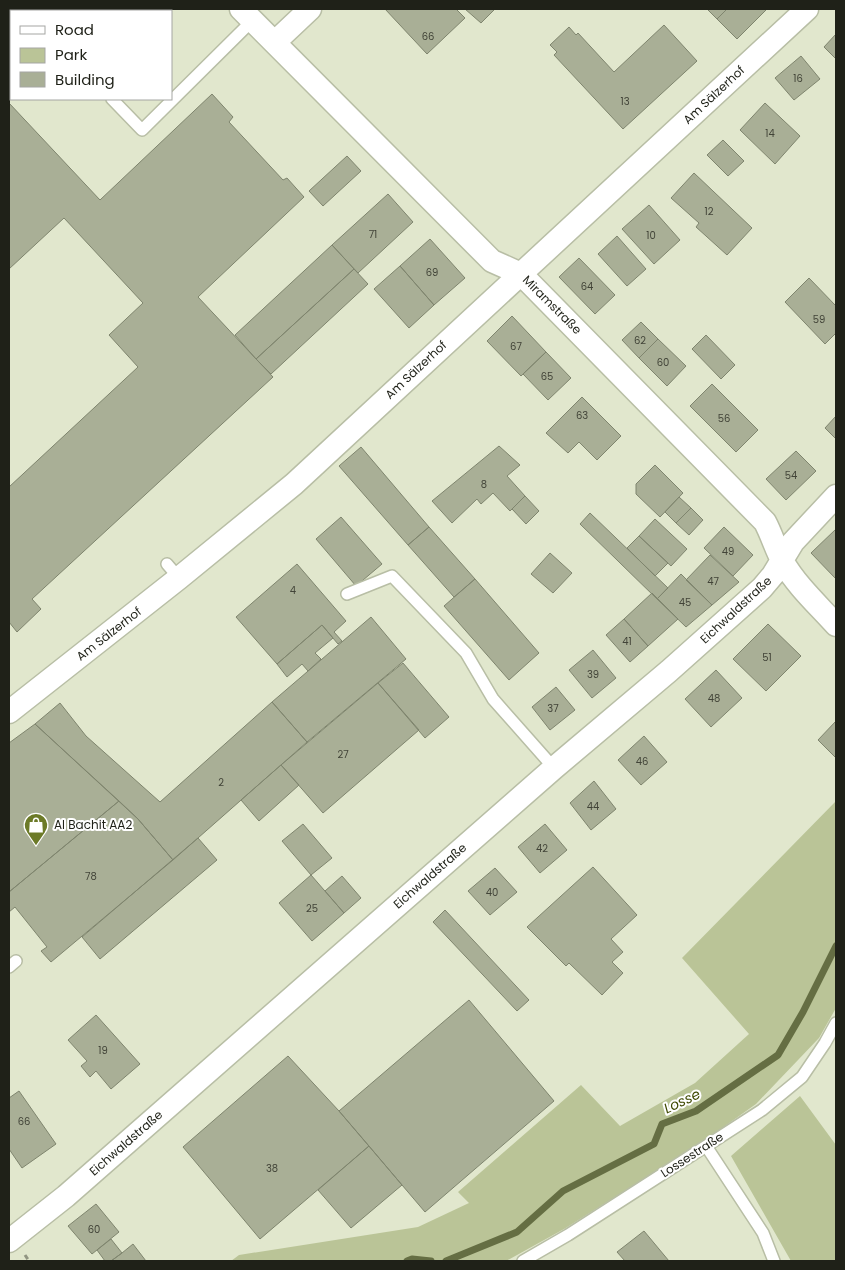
<svg xmlns="http://www.w3.org/2000/svg" width="845" height="1270" viewBox="0 0 845 1270" font-family="Poppins,sans-serif">
  <style>
    .green { fill: #bac497 }
    .lines { fill: none; stroke-linecap: round; stroke-linejoin: round }
    .stream { stroke: #656e43; stroke-width: 7 }
    .building { fill: #a9af96; stroke: #7f856e }
    .service-casing { stroke: #b8bea5; stroke-width: 14 }
    .minor-casing { stroke: #b8bea5; stroke-width: 25 }
    .path { stroke: #919582; stroke-width: 3; stroke-dasharray: 5 2.5; stroke-linecap: butt }
    .service { stroke: #fff; stroke-width: 11 }
    .minor { stroke: #fff; stroke-width: 22 }
    .labels { text-anchor: middle; stroke-width: 4; stroke-linejoin: round; paint-order: stroke }
    .number-label { font-size: 10px; fill: #424438 }
    .street-label { font-size: 12px; fill: #1f2118; stroke: #fff }
    .poi-label { font-size: 12px; fill: #1f2118; stroke: #fff; text-anchor: start }
    .water-label { font-size: 14px; font-style: italic; fill: #3e4800; stroke: #fff }
  </style>
  <rect width="100%" height="100%" fill="#e1e7cd"/>
  <path class="green" d="M836 801V1008L819 1038 756 1104 701 1143 564 1229 506 1261H231L239 1255 418 1227 469 1203 458 1192 581 1085 620 1126 695 1083 749 1034 682 958Z
    M800 1096 836 1145V1261H791L731 1156Z"/>
  <g class="lines">
    <path class="stream" d="M407 1261 412 1259 431 1261
      M446 1261 517 1232 563 1191 654 1144 662 1124 696 1111 778 1055 803 1012 836 946"/>
  </g>
  <path class="building" d="M385 9H456L465 18 427 54Z
    M465 9H495L481 23Z
    M707 9H727L717 19Z
    M727 9H765L766 10 737 39 717 19Z
    M664 25 697 61 623 129 554 55 557 52 550 45 569 27 576 35 578 33 614 72Z
    M836 34V59L824 47Z
    M801 56 820 79 794 100 775 78Z
    M212 94 233 117 229 122 283 180 287 178 304 197 198 297 273 377 32 599 41 609 17 632 9 622V487L138 367 109 335 143 303 64 218 9 269V103L100 200Z
    M765 103 800 136 775 164 740 130Z
    M723 140 744 161 728 176 707 155Z
    M347 156 361 171 323 206 309 191Z
    M694 173 752 228 727 255 696 227 699 223 671 198Z
    M388 194 413 222 358 273 332 245Z
    M649 205 680 240 654 264 622 229Z
    M617 236 646 269 627 286 598 254Z
    M430 239 465 278 434 305 400 266Z
    M332 245 354 269 256 359 235 335Z
    M579 258 615 295 595 314 559 277Z
    M400 266 434 305 409 328 374 289Z
    M354 269 368 284 271 374 256 359Z
    M809 278 836 306V333L825 344 785 302Z
    M512 316 546 352 521 376 487 341Z
    M641 322 658 339 639 358 622 340Z
    M706 335 735 365 721 379 692 349Z
    M658 339 686 366 667 386 639 358Z
    M546 352 571 378 548 400 523 374Z
    M712 384 758 430 736 452 690 406Z
    M582 397 621 436 597 460 579 442 568 453 546 433Z
    M836 416V439L825 428Z
    M499 446 520 465 507 476 525 496 510 511 493 493 481 504 477 499 452 523 432 501Z
    M361 447 429 527 408 545 339 466Z
    M796 451 816 471 786 500 766 479Z
    M655 465 683 493 660 517 636 494V484Z
    M525 496 539 511 526 524 512 509Z
    M679 497 691 508 676 523 665 512Z
    M691 508 703 520 689 535 676 523Z
    M590 513 668 588 657 599 580 524Z
    M341 517 382 564 356 586 316 539Z
    M655 519 687 549 671 566 639 536Z
    M429 527 475 579 454 597 408 545Z
    M724 527 753 555 733 576 704 548Z
    M836 529V579L811 553Z
    M639 536 668 563 655 576 627 548Z
    M550 553 572 573 553 593 531 574Z
    M710 555 739 582 712 605 686 580Z
    M297 564 346 621 334 632 342 641 338 644 322 625 277 664 236 617Z
    M681 574 712 605 686 627 657 599Z
    M475 579 539 653 509 680 444 606Z
    M652 593 678 619 648 646 624 619Z
    M371 617 406 659 307 742 272 702Z
    M624 619 648 646 630 662 606 635Z
    M768 624 801 656 766 691 733 659Z
    M322 625 333 638 315 653 321 659 308 671 302 664 287 677 277 664Z
    M593 650 616 678 592 698 569 670Z
    M403 663 449 717 425 738 378 683Z
    M716 670 742 698 711 727 685 699Z
    M378 683 419 730 323 813 281 765Z
    M556 687 575 710 550 730 532 707Z
    M272 702 307 742 173 860 138 819 35 724 60 703 86 736 160 802Z
    M836 721V758L818 740Z
    M35 724 119 801 9 892V743Z
    M644 736 667 762 641 785 618 760Z
    M281 765 299 785 259 821 241 800Z
    M594 781 616 809 591 830 570 803Z
    M119 801 138 819 173 860 51 962 41 951 47 947 15 907 9 912V892Z
    M303 824 332 858 311 875 282 841Z
    M545 824 567 850 540 873 518 847Z
    M198 838 217 860 100 959 82 937Z
    M593 867 637 915 611 939 623 952 612 962 623 973 602 995 569 963 566 966 527 927Z
    M495 868 517 892 490 915 468 891Z
    M311 875 344 913 312 941 279 903Z
    M342 876 361 898 344 913 325 891Z
    M445 910 529 1000 517 1011 433 922Z
    M469 1000 554 1101 425 1212 339 1111Z
    M96 1015 140 1064 111 1089 96 1071 90 1077 81 1066 87 1061 68 1040Z
    M288 1056 339 1111 369 1146 260 1239 183 1147Z
    M19 1091 56 1144 22 1168 9 1149V1098Z
    M369 1146 402 1185 351 1228 318 1190Z
    M96 1204 119 1232 92 1254 68 1226Z
    M644 1231 669 1261H625L617 1252Z
    M111 1239 122 1253 111 1261H105L97 1250Z
    M133 1244 146 1261H111L122 1253Z"/>
  <g class="lines">
    <g class="service-casing">
      <path id="service" d="M23 9 26 11
        M112 99 142 130 253 20
        M167 564 179 578
        M347 594 392 576 466 653 493 699 554 768
        M9 967 16 961
        M706 1146 763 1233 774 1261
        M523 1261 568 1235 762 1110 802 1077 825 1043 836 1023"/>
    </g>
    <g class="minor-casing">
      <path id="minor" d="M241 9 492 261 521 274 765 522C772 535 776 550 783 562 797 586 818 605 836 625
        M275 42 310 9
        M9 712 179 578 294 484 807 9
        M9 1241 66 1196 554 768 669 671 762 588 773 575 793 542 836 496"/>
    </g>
    <path class="path" d="M25 1255 29 1261"/>
    <use href="#service" class="service"/>
    <use href="#minor" class="minor"/>
  </g>
  <defs>
    <g id="shop-pin" transform="scale(1.25)"><path d="M0 17L-7.5 6A9.5 9.5 0 1 1 7.5 6Z" fill="#6c7a28" stroke="#fff"/><path d="M-5-2.5h2.3a2.7 3.5 0 0 1 5.4 0H5L5.5 6h-11ZM-1.5-2.5h3a1.5 2.3 0 0 0-3 0Z" fill="#fff"/></g>
  </defs>
  <g fill-rule="evenodd">
    <use href="#shop-pin" x="36" y="825"/>
  </g>
  <g class="labels">
    <g class="number-label">
      <text x="428" y="40">66</text>
      <text x="798" y="82">16</text>
      <text x="625" y="105">13</text>
      <text x="770" y="137">14</text>
      <text x="709" y="215">12</text>
      <text x="373" y="238">71</text>
      <text x="651" y="239">10</text>
      <text x="432" y="276">69</text>
      <text x="587" y="290">64</text>
      <text x="819" y="323">59</text>
      <text x="640" y="344">62</text>
      <text x="516" y="350">67</text>
      <text x="663" y="366">60</text>
      <text x="547" y="380">65</text>
      <text x="582" y="419">63</text>
      <text x="724" y="422">56</text>
      <text x="791" y="479">54</text>
      <text x="484" y="488">8</text>
      <text x="728" y="555">49</text>
      <text x="713" y="585">47</text>
      <text x="293" y="594">4</text>
      <text x="685" y="606">45</text>
      <text x="627" y="645">41</text>
      <text x="767" y="661">51</text>
      <text x="593" y="678">39</text>
      <text x="714" y="702">48</text>
      <text x="553" y="712">37</text>
      <text x="343" y="758">27</text>
      <text x="642" y="765">46</text>
      <text x="221" y="786">2</text>
      <text x="593" y="810">44</text>
      <text x="542" y="852">42</text>
      <text x="91" y="880">78</text>
      <text x="492" y="896">40</text>
      <text x="312" y="912">25</text>
      <text x="103" y="1054">19</text>
      <text x="24" y="1125">66</text>
      <text x="272" y="1172">38</text>
      <text x="94" y="1233">60</text>
    </g>
    <g class="street-label">
      <text transform="translate(714 95) rotate(-43)" y="4">Am Sälzerhof</text>
      <text transform="translate(552 305) rotate(45)" y="4">Miramstraße</text>
      <text transform="translate(416 370) rotate(-43)" y="4">Am Sälzerhof</text>
      <text transform="translate(736 610) rotate(-43)" y="4">Eichwaldstraße</text>
      <text transform="translate(109 634) rotate(-38)" y="4">Am Sälzerhof</text>
      <text transform="translate(430 876) rotate(-41)" y="4">Eichwaldstraße</text>
      <text transform="translate(126 1143) rotate(-41)" y="4">Eichwaldstraße</text>
      <text transform="translate(692 1155) rotate(-33)" y="4">Lossestraße</text>
    </g>
    <g class="poi-label">
      <text x="54" y="829">Al Bachit AA2</text>
    </g>
    <g class="water-label">
      <text transform="translate(682 1101) rotate(-25)" y="5">Losse</text>
    </g>
  </g>
  <rect width="845" height="1270" fill="none" stroke="#1f2118" stroke-width="20"/>
  <rect x="10" y="10" width="162" height="90" fill="#ffffff" stroke="#a5a6a3"/>
  <rect x="20" y="26" width="25" height="8" fill="#ffffff" stroke="#a5a6a3"/>
  <text x="55" y="35" font-size="15" fill="#1f2118">Road</text>
  <rect x="20" y="48" width="25" height="15" fill="#bac497" stroke="#a5a6a3"/>
  <text x="55" y="60" font-size="15" fill="#1f2118">Park</text>
  <rect x="20" y="72" width="25" height="15" fill="#a9af96" stroke="#a5a6a3"/>
  <text x="55" y="85" font-size="15" fill="#1f2118">Building</text>
</svg>
